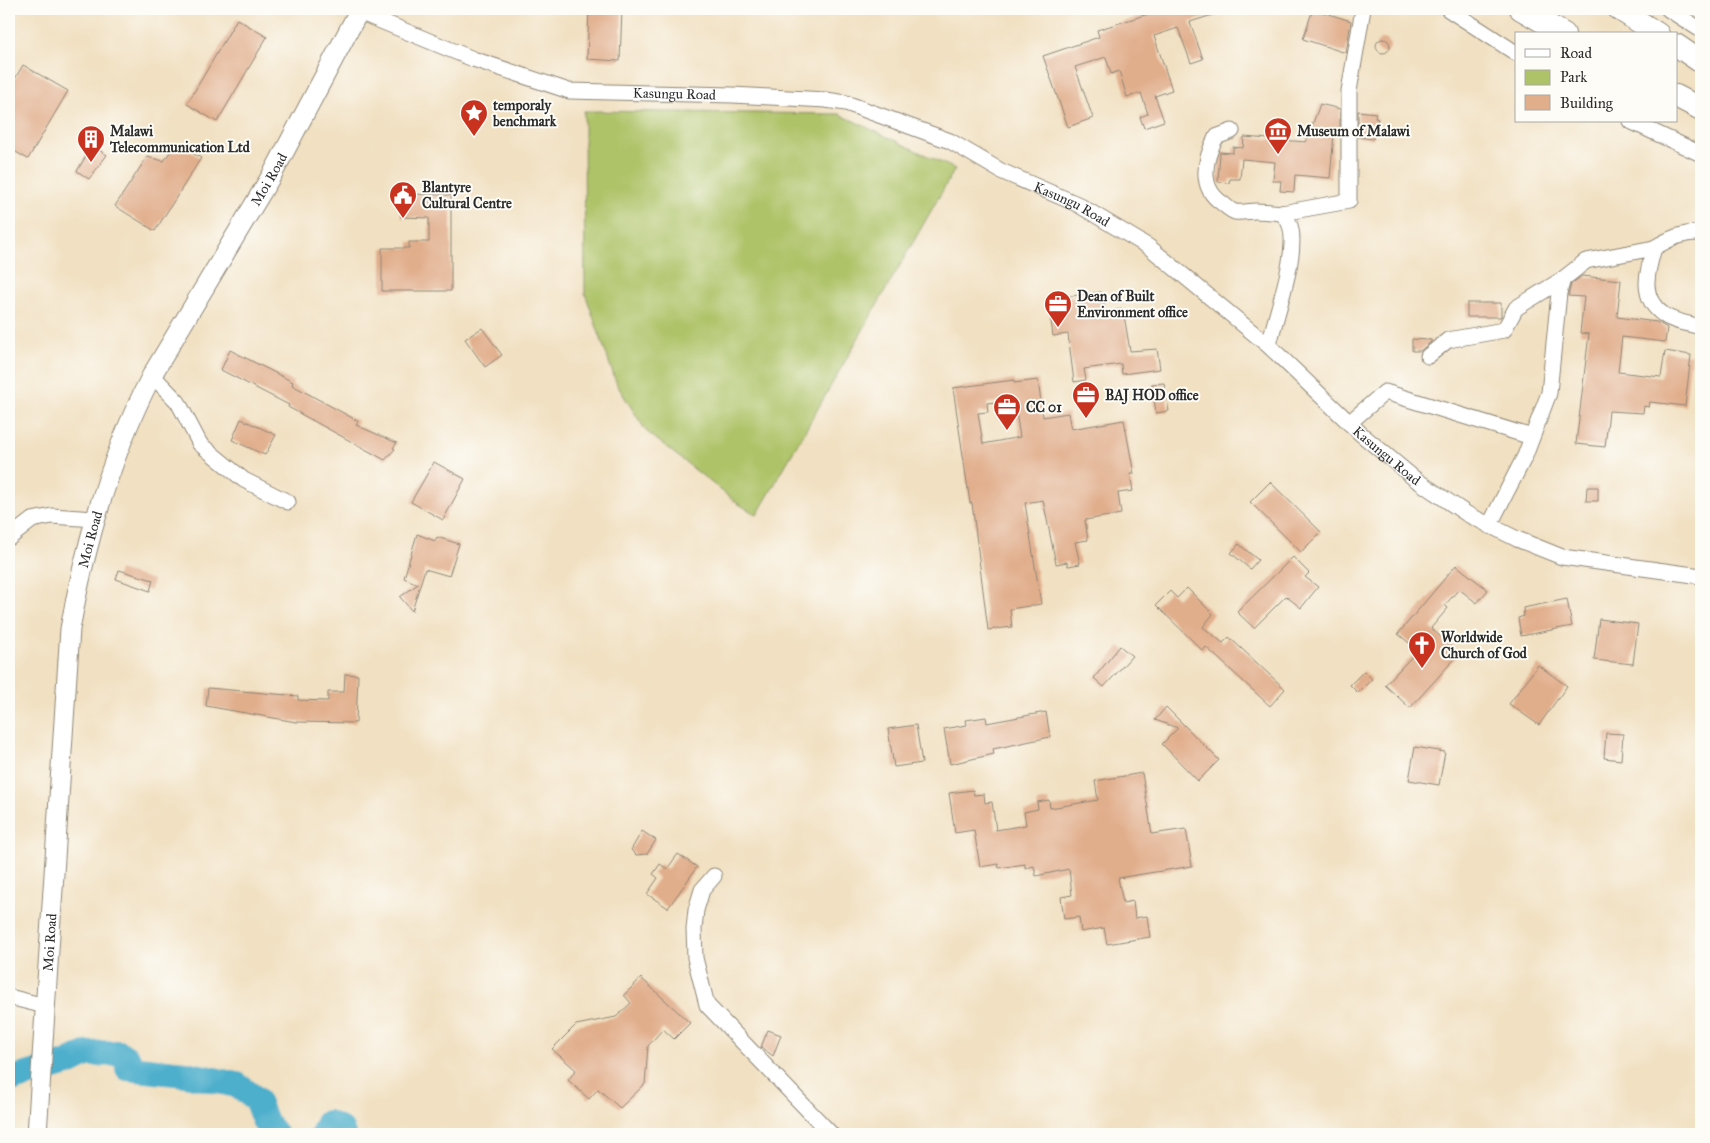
<svg xmlns="http://www.w3.org/2000/svg" width="1710" height="1143" viewBox="0 0 1710 1143" font-family="'IM FELL Great Primer',serif">
  <style>
    .green { fill: #aec367; stroke: #6c7749 }
    .lines { fill: none; stroke-linecap: round; stroke-linejoin: round }
    .river { stroke: #4dafcc; stroke-width: 26 }
    .building { fill: #e1ae8c; fill-rule: evenodd }
    .minor-casing { stroke: #8e8676; stroke-width: 17 }
    .major-casing { stroke: #8e8676; stroke-width: 21 }
    .highway-casing { stroke: #8e8676; stroke-width: 24 }
    .minor { stroke: #fff; stroke-width: 15 }
    .major { stroke: #fff; stroke-width: 19 }
    .highway { stroke: #fff; stroke-width: 22 }
    .labels { text-anchor: middle; stroke-width: 4; stroke-linejoin: round; paint-order: stroke }
    .street-label { font-size: 14px; fill: #2b2b2b; stroke: #fdfcf7 }
    .poi-label { font-size: 14px; font-weight: bold; fill: #2b2b2b; stroke: #fdfcf7; text-anchor: start }
  </style>
  <rect width="100%" height="100%" fill="#fdfcf7"/>
  <filter id="ink" filterUnits="userSpaceOnUse"><feTurbulence type="fractalNoise" baseFrequency=".02" numOctaves="2"/><feDisplacementMap in="SourceGraphic" scale="10" xChannelSelector="R" yChannelSelector="G"/><feConvolveMatrix kernelMatrix="1 2 1 2 8 2 1 2 1" color-interpolation-filters="sRGB"/></filter>
  <filter id="wash" filterUnits="userSpaceOnUse"><feTurbulence type="fractalNoise" baseFrequency=".0096" numOctaves="4" result="noise"/><feDisplacementMap in="SourceGraphic" scale="20" xChannelSelector="R" yChannelSelector="G"/><feGaussianBlur stdDeviation="1.12" result="paint"/><feColorMatrix in="noise" values="0 0 0 0 0 0 0 0 0 0 0 0 0 0 0 0 0 1.4 0 .05"/><feComposite in="paint" operator="in"/></filter>
  <g filter="url(#wash)">
    <rect width="100%" height="100%" fill="#f1e0c1"/>
    <path class="green" d="M584 111 839 114 955 169 757 515 737 503 646 431 617 385 585 293Z"/>
    <g class="lines">
      <path class="river" d="M9 1080 68 1063 86 1054 119 1053 128 1059V1068L186 1074 237 1085 256 1099 265 1122 275 1134
        M323 1134 328 1123 341 1130 343 1134"/>
    </g>
    <g id="blocks">
      <path class="building" d="M589 9H622L620 61 587 59Z
        M1164 9H1224L1225 11 1190 22 1203 59 1191 63 1178 28 1154 36 1172 90 1155 96 1164 121 1144 128 1140 117 1148 114 1141 93 1127 97 1119 71 1111 74 1106 57 1075 67 1093 118 1068 127 1043 56 1099 37 1097 30Z
        M1313 9 1351 21 1346 53 1303 39Z
        M237 19 267 37 217 122 187 104Z
        M1376 46a7 7 0 1 1 14 0a7 7 0 1 1-14 0Z
        M23 65 68 91 28 159 9 148V89Z
        M1320 104 1340 109V135L1334 134 1330 178 1295 175 1294 192 1280 191 1281 181H1273L1275 162 1242 159 1240 179H1230L1229 183 1218 182 1220 152 1233 153V147L1243 148 1244 137 1306 142Z
        M1358 111 1376 113 1375 118 1378 119 1373 139 1358 137Z
        M176 143 201 158 155 231 115 206 147 157 164 161Z
        M92 146 107 155 89 179 77 171Z
        M401 194 451 195V291H382V248H409V242H429V218L401 217Z
        M1582 276 1621 280 1617 317 1657 322 1667 328 1665 342 1622 337 1618 372 1661 377 1665 351 1691 355 1685 406 1650 402 1649 407 1644 406 1643 413 1609 411 1605 447 1576 444 1589 334 1580 333 1584 297 1568 296 1571 284Z
        M1102 292 1105 312 1123 309 1130 351 1157 349 1160 369 1122 374 1121 364 1084 369 1086 380 1074 382 1068 334 1053 336 1048 299Z
        M1467 303H1501V317H1467Z
        M482 328 502 355 485 367 465 339Z
        M1412 339 1431 340V342L1420 351H1412Z
        M230 350 293 382 292 385 358 421 356 425 397 443 393 448 395 449 385 460 288 407 289 405 221 370Z
        M1014 380V383L1038 380 1043 417 1068 413 1071 429 1124 420 1134 474H1130L1133 491 1118 493 1121 514 1085 520 1088 540 1075 542 1080 564 1068 566 1067 562 1056 564 1043 500 1025 503 1041 604 1010 609 1012 627 988 630 972 503H970L953 388ZM1014 400 1020 437 983 444 978 413 988 412 987 403Z
        M1164 383 1169 411 1156 413 1152 384Z
        M241 419 276 435 265 455 232 440Z
        M434 462 465 479 443 520 411 502Z
        M1270 482 1321 532 1301 552 1250 502Z
        M1587 487H1598V501H1586Z
        M417 534 435 541 437 537 459 544 449 576 425 569 412 611 400 597 418 584 404 578Z
        M1239 544 1258 560 1250 569 1231 553Z
        M1293 557 1309 573 1305 577 1318 587 1301 608 1286 596 1254 628 1237 612Z
        M1456 565 1488 590 1477 603 1459 589 1445 605 1448 608 1431 628 1459 654 1410 708 1385 685 1418 650 1398 634Z
        M119 570 153 580 150 591 116 579Z
        M1187 588 1213 614 1203 627 1223 643 1229 637 1285 689 1270 706 1206 647 1203 651 1156 605 1170 591 1177 598Z
        M1567 599 1572 626 1521 636 1518 618 1524 616 1523 608Z
        M1599 619 1638 624 1633 664 1594 660Z
        M1120 646 1132 656 1104 687 1094 678Z
        M1538 665 1567 686 1539 725 1509 704Z
        M1364 671 1372 679 1358 693 1350 685Z
        M345 674 358 675 356 723 296 722 206 706 208 688 298 696V700L328 701V692H344Z
        M1166 707 1219 760 1198 781 1162 744 1178 728 1155 720Z
        M1046 712 1050 737 993 749 994 754 950 764 944 729 967 725 966 720 986 717 987 723Z
        M916 725 922 763 894 767 888 729Z
        M1606 733 1623 734 1621 760 1604 758Z
        M1415 747 1445 752 1439 785 1409 780Z
        M1142 773 1152 834 1186 829 1192 866 1118 878 1123 903 1133 901 1135 918 1147 916 1150 937 1107 944 1104 928 1081 932 1079 917 1064 919 1061 897 1072 895 1069 869 1036 876 1034 866 1025 868V864L999 868 998 864 980 867 974 830 955 833 949 793 973 790 974 795 984 794 985 803 992 802 996 830 1026 825 1024 812 1038 809 1037 802 1049 800 1050 808 1098 800 1095 781Z
        M642 831 656 840 647 854 636 855 631 850Z
        M678 854 697 867 668 908 647 894 658 878 653 874 660 864 667 869Z
        M641 978 690 1023 674 1039 663 1029 648 1046 645 1084 620 1108 598 1089 589 1099 568 1080 576 1070 552 1049 576 1025 616 1017 631 1003 624 995Z
        M768 1030 781 1035 773 1056 761 1047Z"/>
    </g>
  </g>
  <g filter="url(#ink)">
    <use href="#blocks" fill-opacity="0" stroke="#8e8676" stroke-width="1"/>
    <g class="lines">
      <g class="minor-casing">
        <g id="minor">
          <path d="M1448 9 1516 53"/>
          <path d="M1668 9 1701 30"/>
          <path id="s1" d="M359 12 473 59 569 91 732 95 826 100 846 103 950 141 1001 171 1077 204 1149 247 1269 346 1361 434 1415 479 1467 514 1517 539 1562 557 1701 576"/>
          <path d="M1630 121 1701 154"/>
          <path d="M1232 131 1216 137C1205 159 1198 187 1222 203 1226 206 1231 211 1235 212 1241 213 1249 211 1255 211 1264 211 1273 212 1282 213 1284 216 1288 220 1289 223 1301 249 1274 318 1269 346"/>
          <path d="M1282 213 1349 201V91L1363 9"/>
          <path d="M1701 233C1683 232 1669 239 1654 248 1647 272 1639 298 1664 315 1673 322 1690 324 1701 327"/>
          <path d="M1428 356 1448 340 1504 330 1516 308 1563 279"/>
          <path d="M152 375 178 402 200 444 244 480 288 502"/>
          <path d="M1349 423 1385 392 1532 437"/>
          <path d="M1489 526 1525 456 1549 393 1559 293 1563 279 1586 261 1654 248"/>
          <path d="M9 538 32 520 52 516 94 519"/>
          <path d="M714 876 702 890 696 910 694 929 695 958 707 1005 831 1134"/>
          <path d="M9 997 45 1006"/>
        </g>
      </g>
      <g class="major-casing">
        <g id="major">
          <path id="s2" d="M37 1134 70 629C86 541 111 454 152 375L273 173 360 9"/>
        </g>
      </g>
      <g class="highway-casing">
        <path id="highway" d="M1521 9 1564 34
          M1619 9 1658 34
          M1676 45 1701 62
          M1676 96 1701 109"/>
      </g>
      <use href="#minor" class="minor"/>
      <use href="#major" class="major"/>
      <use href="#highway" class="highway"/>
    </g>
  </g>
  <defs>
    <g id="sight-pin" transform="scale(1.4375)"><path d="M0 17L-7.5 6A9.5 9.5 0 1 1 7.5 6Z" fill="#c8321e" stroke="#fdfcf7"/><path d="M0-6L1.8-2.2L6-1.7L2.9 1.2L3.7 5.4L0 3.3L-3.7 5.4L-2.9 1.2L-6-1.7L-1.8-2.2Z" fill="#fff"/></g>
    <g id="museum-pin" transform="scale(1.4375)"><path d="M0 17L-7.5 6A9.5 9.5 0 1 1 7.5 6Z" fill="#c8321e" stroke="#fdfcf7"/><path d="M0-6L6-3V-2H-6V-3ZM-5-1h2V3h-2ZM-1-1h2V3h-2ZM3-1h2V3H3ZM-6 4H6V6H-6Z" fill="#fff"/></g>
    <g id="building-pin" transform="scale(1.4375)"><path d="M0 17L-7.5 6A9.5 9.5 0 1 1 7.5 6Z" fill="#c8321e" stroke="#fdfcf7"/><path d="M-4-6H4V6H1V3H-1V6H-4ZM-2.5-4.3h1.7v1.8h-1.7ZM.8-4.3h1.7v1.8H.8ZM-2.5-1h1.7V.8h-1.7ZM.8-1h1.7V.8H.8Z" fill="#fff"/></g>
    <g id="civic-pin" transform="scale(1.4375)"><path d="M0 17L-7.5 6A9.5 9.5 0 1 1 7.5 6Z" fill="#c8321e" stroke="#fdfcf7"/><path d="M-.6-6.5H3V-4.5H.6V-3L4-1V1h2V6H-6V1h2V-1L-.6-3ZM-1.2 2.5V6h2.4V2.5Z" fill="#fff"/></g>
    <g id="office-pin" transform="scale(1.4375)"><path d="M0 17L-7.5 6A9.5 9.5 0 1 1 7.5 6Z" fill="#c8321e" stroke="#fdfcf7"/><path d="M-6-3h4V-5.5h4V-3h4V5H-6ZM-1-4.5V-3h2v-1.5ZM-6 0V1H6V0Z" fill="#fff"/></g>
    <g id="church-pin" transform="scale(1.4375)"><path d="M0 17L-7.5 6A9.5 9.5 0 1 1 7.5 6Z" fill="#c8321e" stroke="#fdfcf7"/><path d="M-1.2-6h2.4v3.5h3.3v2.4h-3.3V6h-2.4V-.1h-3.3v-2.4h3.3Z" fill="#fff"/></g>
  </defs>
  <g fill-rule="evenodd">
    <use href="#sight-pin" x="474" y="113"/>
    <use href="#museum-pin" x="1278" y="131"/>
    <use href="#building-pin" x="91" y="139"/>
    <use href="#civic-pin" x="403" y="195"/>
    <use href="#office-pin" x="1058" y="304"/>
    <use href="#office-pin" x="1086" y="395"/>
    <use href="#office-pin" x="1007" y="407"/>
    <use href="#church-pin" x="1422" y="645"/>
  </g>
  <g class="labels">
    <g class="street-label">
      <text dy="5" stroke="none"><textPath href="#s1" startOffset="330">Kasungu Road</textPath></text>
      <text dy="5" stroke="none"><textPath href="#s2" startOffset="1002">Moi Road</textPath></text>
      <text dy="5" stroke="none"><textPath href="#s1" startOffset="750">Kasungu Road</textPath></text>
      <text dy="5" stroke="none"><textPath href="#s1" startOffset="1155">Kasungu Road</textPath></text>
      <text dy="5" stroke="none"><textPath href="#s2" startOffset="598">Moi Road</textPath></text>
      <text dy="5" stroke="none"><textPath href="#s2" startOffset="192">Moi Road</textPath></text>
    </g>
    <g class="poi-label">
      <text x="493" y="110">temporaly<tspan x="493" dy="16">benchmark</tspan></text>
      <text x="110" y="136">Malawi<tspan x="110" dy="16">Telecommunication Ltd</tspan></text>
      <text x="1297" y="136">Museum of Malawi</text>
      <text x="422" y="192">Blantyre<tspan x="422" dy="16">Cultural Centre</tspan></text>
      <text x="1077" y="301">Dean of Built<tspan x="1077" dy="16">Environment office</tspan></text>
      <text x="1105" y="400">BAJ HOD office</text>
      <text x="1026" y="412">CC 01</text>
      <text x="1441" y="642">Worldwide<tspan x="1441" dy="16">Church of God</tspan></text>
    </g>
  </g>
  <rect width="1710" height="1143" fill="none" stroke="#fdfcf7" stroke-width="30"/>
  <rect x="1515" y="32" width="162" height="90" fill="#fdfcf7" stroke="#a9a8a5"/>
  <rect x="1525" y="49" width="25" height="8" fill="#ffffff" stroke="#a9a8a5"/>
  <text x="1560" y="58" font-size="15" fill="#2b2b2b">Road</text>
  <rect x="1525" y="70" width="25" height="15" fill="#aec367" stroke="#a9a8a5"/>
  <text x="1560" y="82" font-size="15" fill="#2b2b2b">Park</text>
  <rect x="1525" y="95" width="25" height="15" fill="#e1ae8c" stroke="#a9a8a5"/>
  <text x="1560" y="108" font-size="15" fill="#2b2b2b">Building</text>
</svg>
